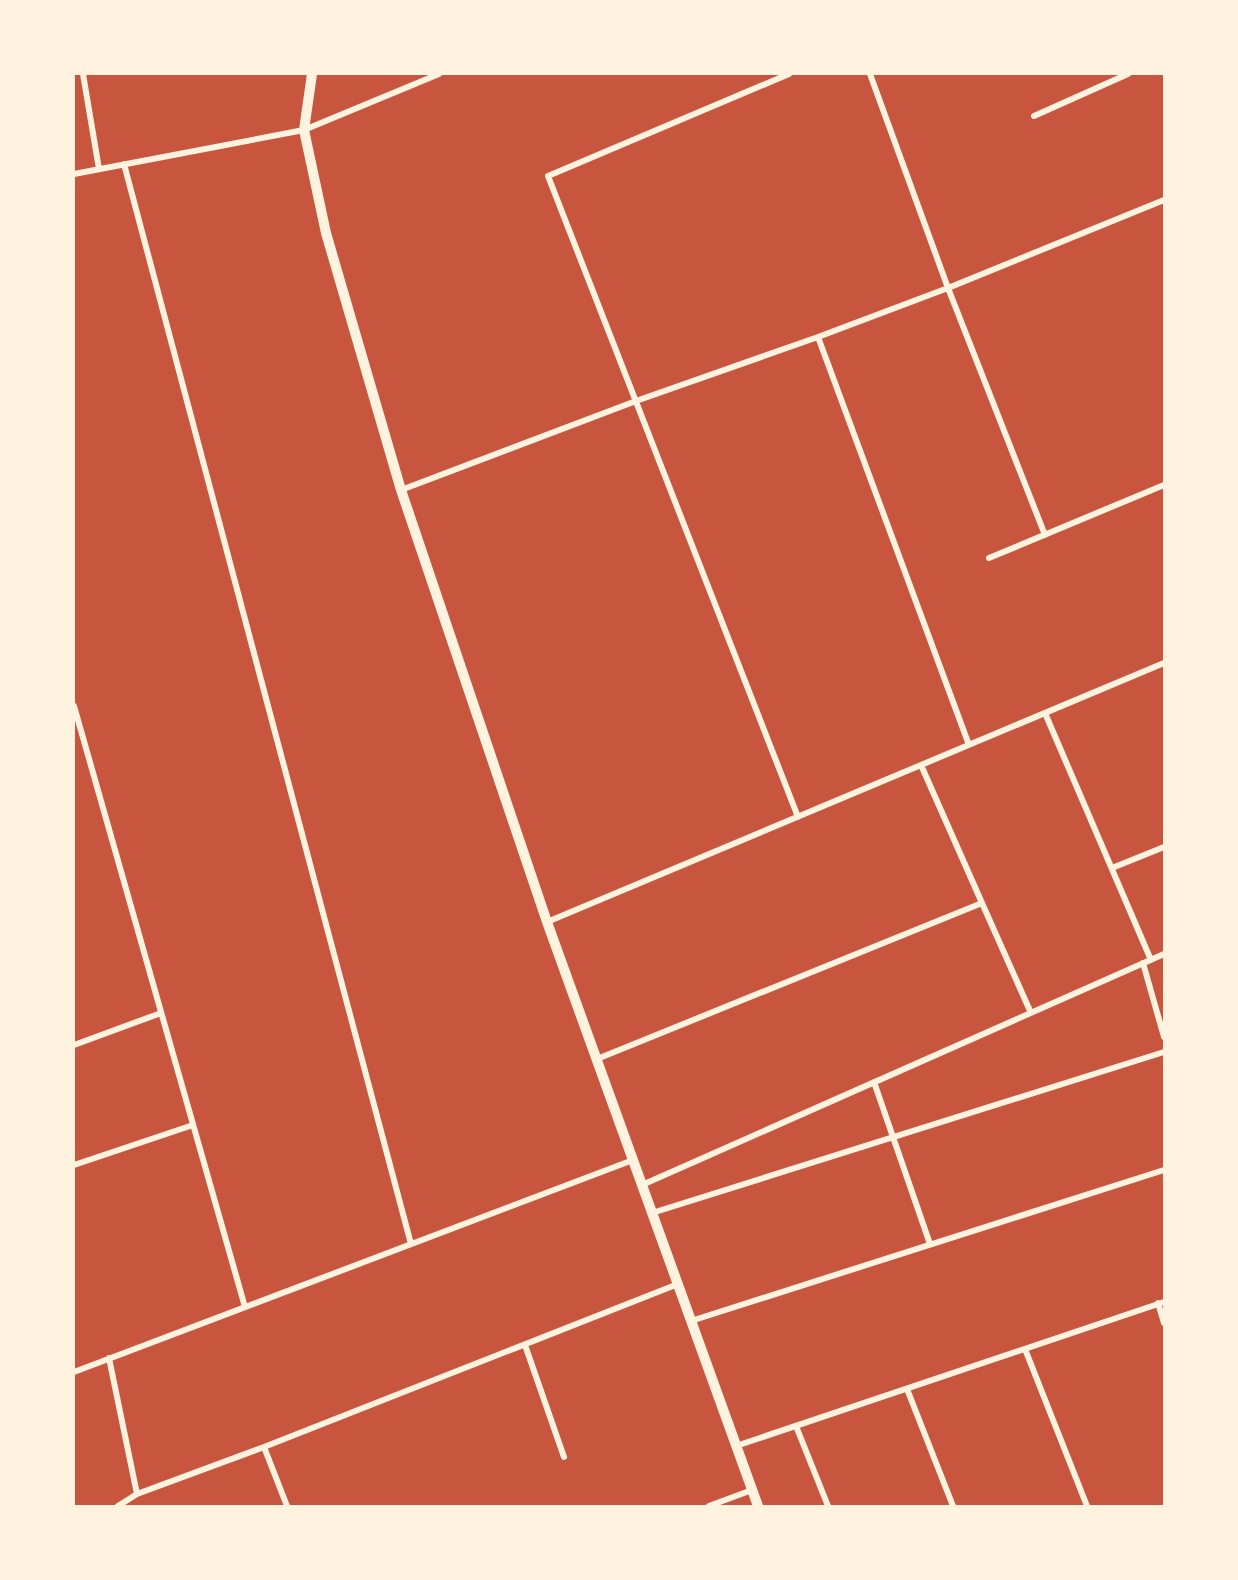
<svg xmlns="http://www.w3.org/2000/svg" width="1238" height="1580" viewBox="0 0 1238 1580" font-family="'PT Sans Narrow',sans-serif">
  <style>
    .lines { fill: none; stroke-linecap: round; stroke-linejoin: round }
    .minor { stroke: #fff3e0; stroke-width: 6 }
    .tertiary { stroke: #fff3e0; stroke-width: 10 }
  </style>
  <rect width="100%" height="100%" fill="#c8553d"/>
  <g class="lines">
    <path class="minor" d="M83 74 99 169
      M789 74 548 176 798 817
      M870 74 948 288 1045 535
      M1034 116 1128 74
      M124 164 411 1244
      M74 174 304 130 439 74
      M401 490 636 401 818 337
      M989 558 1164 485
      M74 706 245 1307
      M1045 713 1151 960
      M969 745 818 337 948 288 1164 200
      M1112 868 1164 847
      M982 903 1031 1013
      M547 922 1164 663
      M1143 963 1164 1037
      M74 1045 161 1013
      M597 1059 982 903 921 765
      M874 1082 930 1244
      M74 1165 193 1125
      M642 1185 1164 954
      M652 1213 1164 1052
      M1158 1303 1164 1323
      M691 1321 1164 1170
      M525 1345 564 1457
      M1025 1349 1087 1506
      M109 1358 137 1494 264 1447 678 1284
      M74 1372 633 1160
      M907 1389 953 1506
      M796 1426 828 1506
      M736 1446 1164 1302
      M264 1447 287 1506
      M118 1506 137 1494
      M709 1506 752 1490"/>
    <path class="tertiary" d="M312 74 304 130 326 233 401 490 547 922 758 1506"/>
  </g>
  <rect width="1238" height="1580" fill="none" stroke="#fff3e0" stroke-width="150"/>
</svg>
